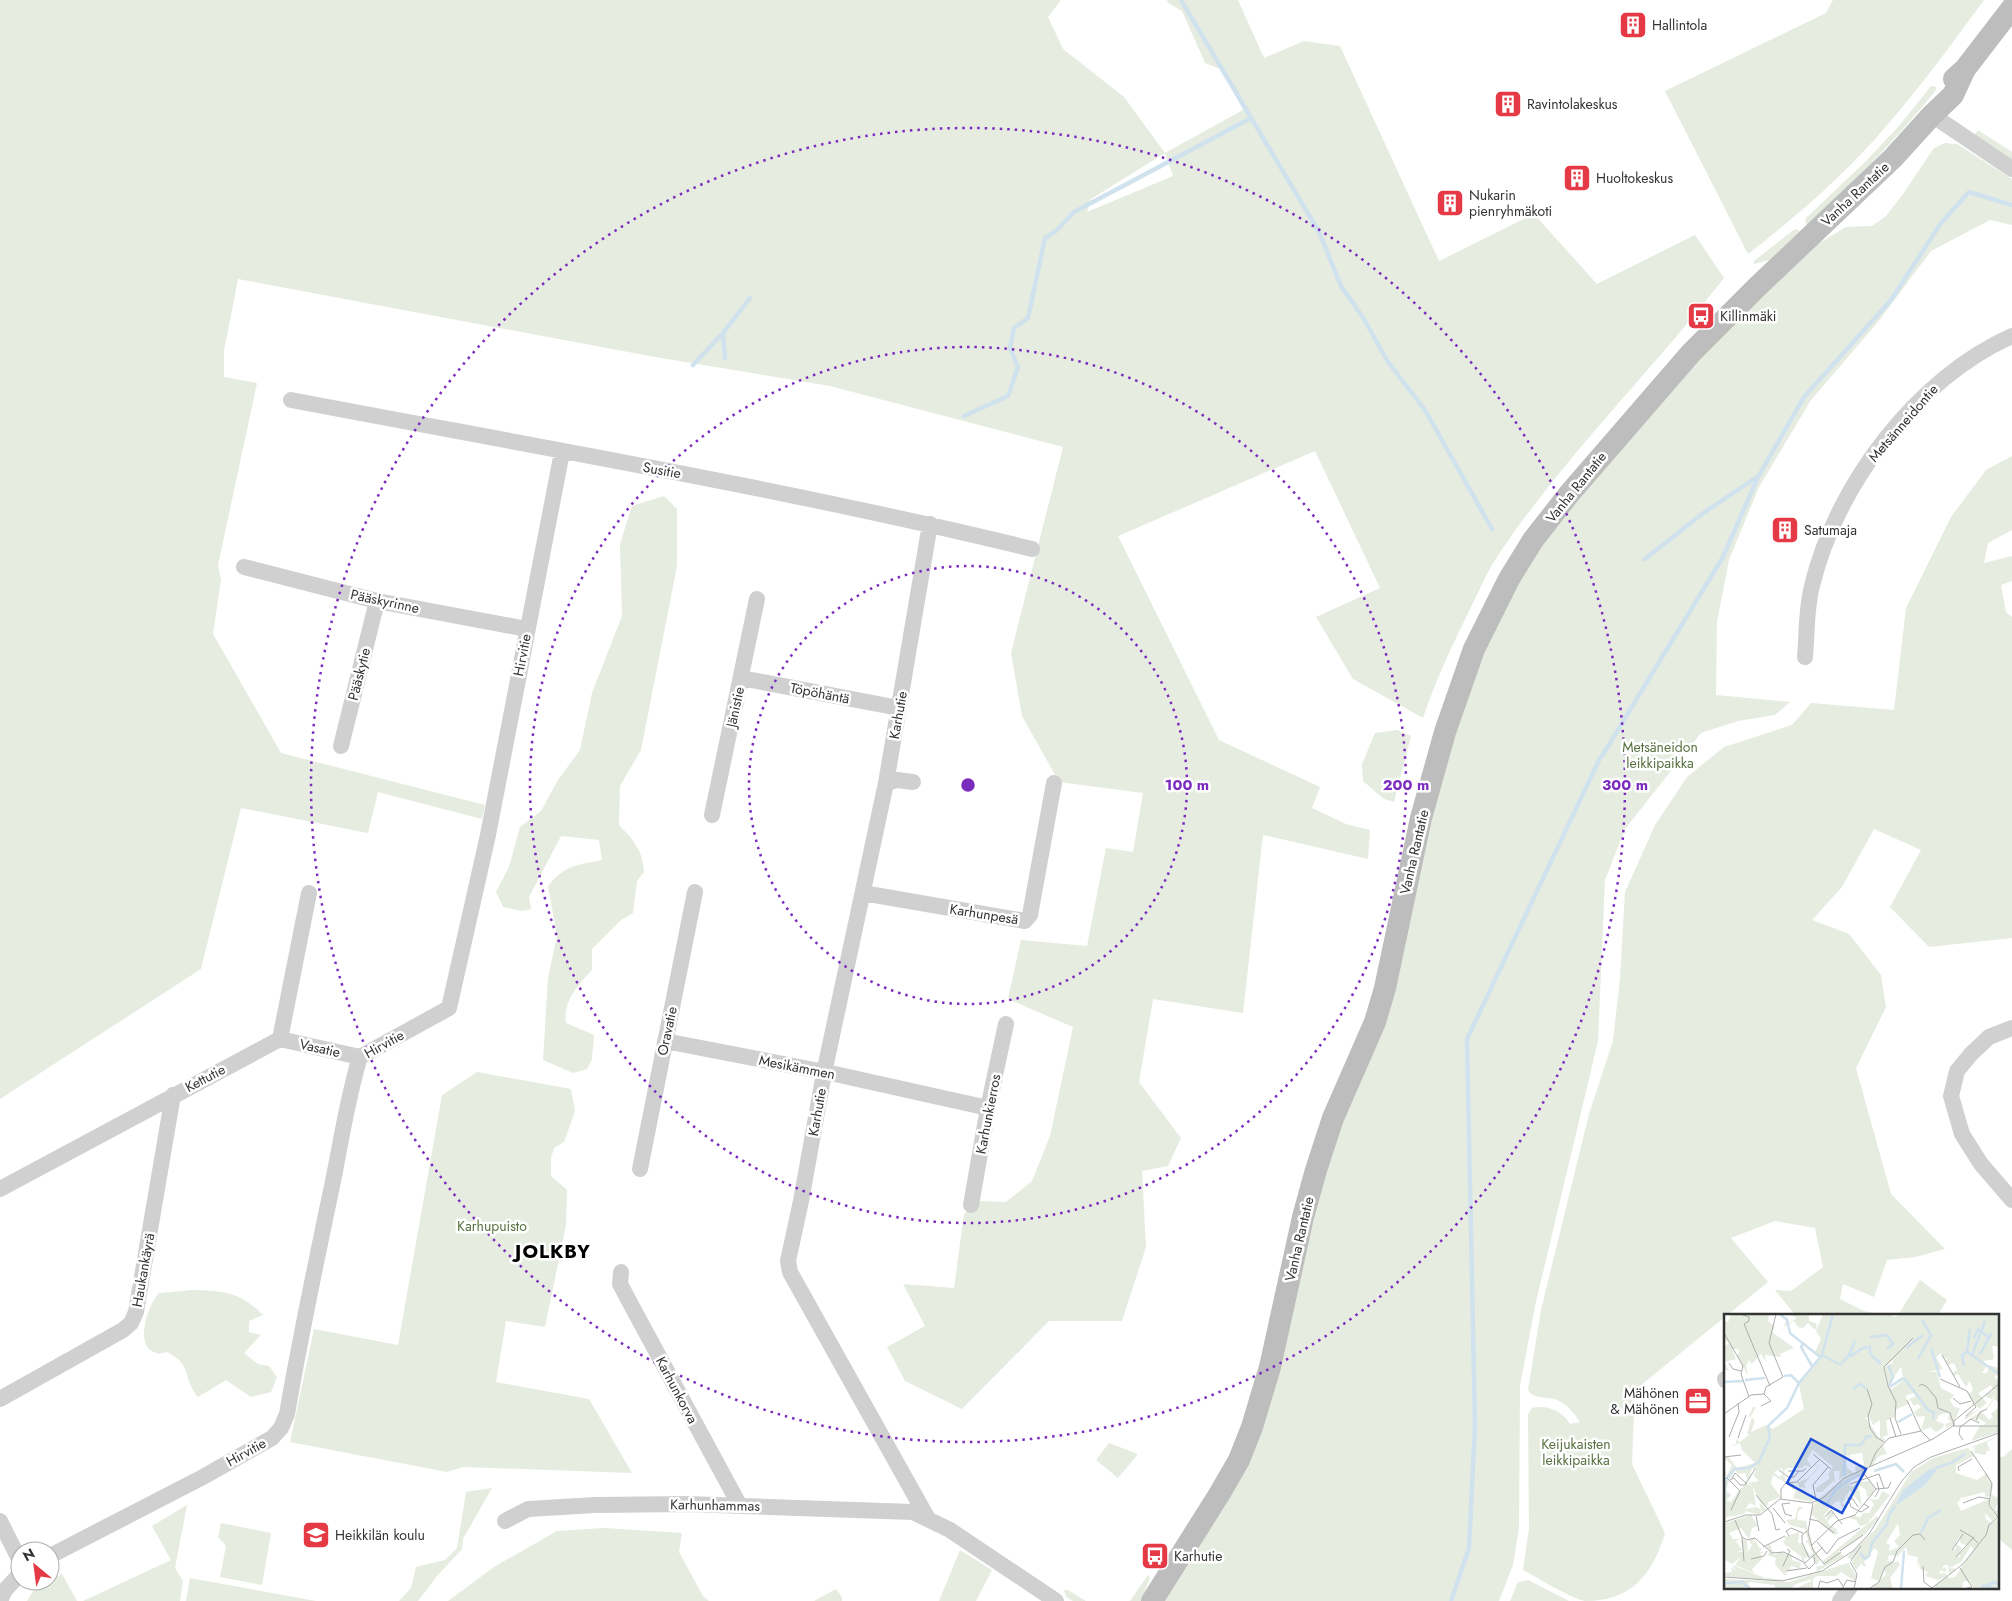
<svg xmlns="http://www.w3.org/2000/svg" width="2012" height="1601" viewBox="0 0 2012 1601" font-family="Jost,sans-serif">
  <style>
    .green { fill: #e6ecdf; fill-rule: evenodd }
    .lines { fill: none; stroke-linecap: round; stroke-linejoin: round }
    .stream { stroke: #cfe2ee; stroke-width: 4.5 }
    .minor { stroke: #d0d0d0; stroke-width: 16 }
    .secondary { stroke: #bdbdbd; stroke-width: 22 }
    .ring { fill: none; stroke: #7b2cbf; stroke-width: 2.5; stroke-dasharray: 2.5 5 }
    .labels { text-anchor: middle; stroke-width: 5; stroke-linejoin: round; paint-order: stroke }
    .poi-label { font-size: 14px; fill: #333; stroke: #fff; text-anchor: start }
    .street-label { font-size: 14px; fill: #333; stroke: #fff }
    .park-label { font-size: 14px; fill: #56703f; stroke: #fff }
    .district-label { font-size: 19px; font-weight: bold; letter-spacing: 1px; fill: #000; stroke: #fff }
    .inset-river { fill: none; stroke: #cfe2ee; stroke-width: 2.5 }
    .inset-road { fill: none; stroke: #adadad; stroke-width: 1 }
    .view { fill: #1d4ed8; fill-opacity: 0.15; stroke: #1d4ed8; stroke-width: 2.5 }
    .inset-edge { fill: none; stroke: #333; stroke-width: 2.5 }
    .centre { fill: #7b2cbf; stroke: #fff; stroke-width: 2.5 }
    .ring-label { font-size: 15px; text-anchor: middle; font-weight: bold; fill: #7b2cbf; stroke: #fff; stroke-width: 5; stroke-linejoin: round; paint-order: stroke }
  </style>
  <rect width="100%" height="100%" fill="#fff"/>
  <path class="green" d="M0 0H1061L1048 17 1063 49 1124 97 1165 153 1243 110 1223 70 1205 63 1182 11 1168 3 1167 0H1238L1264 58 1304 41 1340 46 1439 261 1534 214 1597 284 1695 235 1724 278C1649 375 1560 460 1493 563 1485 577 1478 593 1471 607 1453 644 1436 679 1423 718L1353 679 1316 617 1380 588 1315 451 1118 536 1219 740 1320 787 1312 808 1346 824 1370 830 1368 859 1263 835 1243 1013 1153 999 1139 1082 1181 1138 1168 1166 1142 1171 1146 1247 1122 1321H1049L962 1409 905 1381 887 1347 925 1326 903 1284 954 1288 964 1214 980 1201 1006 1202 1032 1181 1050 1136 1073 1027 1008 999 1021 940 1087 946 1106 848 1133 852 1143 793 1059 782 1022 716 1011 653 1063 447 830 386 655 357 238 279 224 351V377L257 383 218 565 221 580 213 634 281 753 485 805 482 819 378 792 368 833 241 808 201 969 0 1099ZM1165 153 1173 176 1087 212 1091 199Z
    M1833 0H1984C1953 42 1922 85 1888 124 1847 173 1798 215 1748 254L1665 91 1826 13Z
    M1931 86 1936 87V90C1897 139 1854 182 1808 224L1805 223 1806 218 1865 162 1899 126Z
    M1978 130 2012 152V162L1973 137Z
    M1945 143 1957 144 2012 179V225L1990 220 1931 251 1878 322 1811 400 1759 487 1729 560 1717 622 1716 695 1790 702 1775 715 1738 721 1701 733 1625 829 1605 880 1598 1041 1535 1306 1520 1386 1519 1528 1513 1565 1499 1601H1162L1219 1511 1313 1217 1471 682 1516 576 1586 489 1689 369 1806 251 1846 227 1872 226 1886 216 1903 194 1934 148Z
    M1795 229 1800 231 1769 260 1754 264V261Z
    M2012 456V530L1988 543 1984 563 2012 556V581L2001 585 2006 612 2012 617V938L1929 947 1890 907 1921 850 1874 829 1842 887 1812 920 1849 934 1881 975 1886 1007 1856 1068 1891 1194 1945 1249 1915 1257 1887 1260 1874 1297 1843 1284 1840 1299 1864 1311 1882 1315H1795L1775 1290 1791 1291 1823 1267 1815 1228 1775 1221 1731 1238 1768 1282 1635 1390 1632 1464 1665 1533C1653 1573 1633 1601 1585 1601 1570 1598 1538 1578 1523 1570L1529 1528 1528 1414 1532 1408C1546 1404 1563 1411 1570 1424L1580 1422C1574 1413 1567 1404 1557 1400 1548 1396 1533 1400 1528 1390L1541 1310 1589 1114 1613 1041 1620 978 1625 892 1655 825 1687 777 1724 747 1792 725 1811 703 1894 710 1906 608 1951 517 1986 470Z
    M664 496 677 509V566L641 750 620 786 619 825C633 839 643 851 644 872L637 881 633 913 621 920 592 949V970C578 985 563 1001 566 1023L594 1035 592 1059 587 1069 573 1073 543 1060 548 978 557 936 548 886C565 865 577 865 602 860L599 840 561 836 529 897 531 909 522 911 503 907 496 892 509 867 520 827 541 811 558 780 580 750 592 693 622 616 620 544 632 506Z
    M1397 730 1411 736 1394 802 1384 799 1363 781 1362 764 1375 733Z
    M477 1072 571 1089 575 1111 564 1142 554 1148 551 1158V1176L567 1190 566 1225 545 1327 506 1321 496 1382 589 1399 632 1473 463 1467 447 1472 290 1442 314 1329 398 1345 442 1095Z
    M1920 1280 1947 1300 1938 1315H1898Z
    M193 1290C225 1291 240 1292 263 1315L249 1321V1332L261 1335 244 1353 258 1364 269 1366 277 1377 271 1392 251 1397 226 1380 198 1397C182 1378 193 1365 167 1352L158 1354C155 1352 150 1351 148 1348 138 1335 149 1304 159 1293Z
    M1109 1443 1138 1454 1118 1478 1096 1460Z
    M2012 1449V1550L1998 1538V1456L2003 1457Z
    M492 1488 463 1539 462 1549 437 1576 418 1601H399L411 1588 416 1567 445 1560 457 1548 466 1492Z
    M187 1505 175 1568 183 1581 180 1601H83L171 1560 152 1526Z
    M221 1523 271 1533 262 1585 220 1577 226 1546 218 1537Z
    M604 1528 682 1533 679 1552 703 1596 709 1601H448L494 1567 557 1531Z
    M960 1550 992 1570 976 1601H939Z
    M62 1574 77 1601H27L35 1588Z
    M1148 1575 1150 1578 1141 1601H1130Z
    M190 1578 316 1601H186Z
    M1528 1580 1569 1601H1510L1518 1582Z
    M836 1589 842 1597V1601H814Z
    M1064 1590H1068L1086 1601H1073L1066 1597Z"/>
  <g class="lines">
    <path class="stream" d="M1181 0 1319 232 1341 286 1364 319 1388 362 1425 410 1492 529
      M723 333 725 358
      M693 365 723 333 750 298
      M964 416 1008 396 1018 367 1010 348 1014 328 1028 318 1045 238 1056 231 1074 212 1251 118
      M1645 559 1702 514 1757 477
      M1602 756 1723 557 1758 477 1804 397 1891 300 1941 223 1969 192 2012 205
      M1451 1601 1469 1548 1475 1425 1467 1039 1600 758"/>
    <path class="minor" d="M1932 115 2012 169
      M291 400C538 447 787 489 1032 549
      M244 567 377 601 527 629
      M1805 657C1807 634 1806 609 1812 586 1836 485 1917 378 2012 336
      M741 678 899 708
      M341 746 377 601
      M886 783 897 780 913 782
      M712 815 757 599
      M863 893 1025 921 1030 915 1054 783
      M2012 1028 1989 1037 1971 1054 1957 1071 1951 1096 1962 1134 1981 1164 2012 1200
      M280 1039 360 1057
      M665 1041 835 1074 988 1108
      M640 1169 695 892
      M0 1189 280 1039 309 893
      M971 1205 988 1108 1006 1024
      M621 1272 620 1284 636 1314 740 1506
      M1725 1379 1726 1381
      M0 1399 123 1330 131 1323 136 1312 173 1095
      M928 1519 790 1272 788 1261 801 1201 824 1073 886 783 930 524
      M0 1521 20 1561
      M505 1521 528 1509 595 1505 688 1504 913 1512 950 1530 1056 1601
      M50 1556 203 1477 272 1438 281 1428 287 1414C300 1338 316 1262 332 1186 341 1143 347 1099 360 1057L449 1008 488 835 562 452
      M0 1601 5 1590 20 1574
      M1840 1601 1850 1587"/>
    <path class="secondary" d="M1954 79 1965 69 2012 8
      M1152 1601 1220 1493 1239 1460 1252 1427 1270 1367 1303 1217 1316 1170 1333 1118 1375 1022 1385 988 1421 818 1445 732 1474 649 1509 579 1533 540 1569 494 1691 353 1757 287 1893 158 1932 115 1953 95 1965 69"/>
  </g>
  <g class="ring">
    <circle cx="968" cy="785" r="219"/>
    <circle cx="968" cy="785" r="438"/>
    <circle cx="968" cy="785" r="657"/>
  </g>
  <defs>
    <g id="building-square" transform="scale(1.4375)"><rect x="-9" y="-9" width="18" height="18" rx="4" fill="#e63946" stroke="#fff"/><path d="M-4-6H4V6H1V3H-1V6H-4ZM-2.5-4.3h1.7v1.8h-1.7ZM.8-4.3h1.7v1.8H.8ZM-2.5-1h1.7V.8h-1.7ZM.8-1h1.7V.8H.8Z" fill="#fff"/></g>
    <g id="bus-square" transform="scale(1.4375)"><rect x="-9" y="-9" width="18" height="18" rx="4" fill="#e63946" stroke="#fff"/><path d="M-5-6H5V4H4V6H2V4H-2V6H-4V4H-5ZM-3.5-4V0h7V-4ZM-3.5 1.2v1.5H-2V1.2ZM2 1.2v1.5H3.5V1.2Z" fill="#fff"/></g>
    <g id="office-square" transform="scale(1.4375)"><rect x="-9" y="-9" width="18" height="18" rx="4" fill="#e63946" stroke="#fff"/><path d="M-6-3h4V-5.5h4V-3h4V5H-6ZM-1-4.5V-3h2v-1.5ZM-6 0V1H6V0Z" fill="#fff"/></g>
    <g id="school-square" transform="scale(1.4375)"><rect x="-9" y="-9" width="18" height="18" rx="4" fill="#e63946" stroke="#fff"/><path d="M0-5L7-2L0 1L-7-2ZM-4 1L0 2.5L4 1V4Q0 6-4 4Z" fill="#fff"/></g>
  </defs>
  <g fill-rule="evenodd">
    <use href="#building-square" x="1633" y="25"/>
    <use href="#building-square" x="1508" y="104"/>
    <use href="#building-square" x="1577" y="178"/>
    <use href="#building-square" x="1450" y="203"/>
    <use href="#bus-square" x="1701" y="316"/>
    <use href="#building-square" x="1785" y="530"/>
    <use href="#office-square" x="1698" y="1401"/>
    <use href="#school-square" x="316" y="1535"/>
    <use href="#bus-square" x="1155" y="1556"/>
  </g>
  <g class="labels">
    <g class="poi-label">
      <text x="1652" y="30">Hallintola</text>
      <text x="1527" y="109">Ravintolakeskus</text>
      <text x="1596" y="183">Huoltokeskus</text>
      <text x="1469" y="200">Nukarin<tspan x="1469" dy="16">pienryhmäkoti</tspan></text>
      <text x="1720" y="321">Killinmäki</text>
      <text x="1804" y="535">Satumaja</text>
      <text x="1679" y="1398" text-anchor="end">Mähönen<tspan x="1679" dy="16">&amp; Mähönen</tspan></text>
      <text x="335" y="1540">Heikkilän koulu</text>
      <text x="1174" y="1561">Karhutie</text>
    </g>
    <g class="street-label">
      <text transform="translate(1855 194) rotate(-43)" y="5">Vanha Rantatie</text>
      <text transform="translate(1903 423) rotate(-49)" y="5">Metsänneidontie</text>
      <text transform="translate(662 470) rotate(10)" y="5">Susitie</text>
      <text transform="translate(1576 487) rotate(-51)" y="5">Vanha Rantatie</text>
      <text transform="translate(385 601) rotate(12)" y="5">Pääskyrinne</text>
      <text transform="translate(522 655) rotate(-79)" y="5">Hirvitie</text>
      <text transform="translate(359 674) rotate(-76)" y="5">Pääskytie</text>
      <text transform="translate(820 693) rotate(11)" y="5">Töpöhäntä</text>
      <text transform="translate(735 707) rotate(-78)" y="5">Jänistie</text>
      <text transform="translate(898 715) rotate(-80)" y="5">Karhutie</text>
      <text transform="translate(1414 852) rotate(-77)" y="5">Vanha Rantatie</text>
      <text transform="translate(984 914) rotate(9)" y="5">Karhunpesä</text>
      <text transform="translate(667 1031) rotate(-78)" y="5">Oravatie</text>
      <text transform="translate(384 1044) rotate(-29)" y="5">Hirvitie</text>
      <text transform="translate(320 1048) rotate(12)" y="5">Vasatie</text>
      <text transform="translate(797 1067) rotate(11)" y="5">Mesikämmen</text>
      <text transform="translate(205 1078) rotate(-28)" y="5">Kettutie</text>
      <text transform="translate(817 1112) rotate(-80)" y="5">Karhutie</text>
      <text transform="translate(988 1114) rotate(-79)" y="5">Karhunkierros</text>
      <text transform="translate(1299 1239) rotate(-77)" y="5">Vanha Rantatie</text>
      <text transform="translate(143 1270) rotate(-80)" y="5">Haukankäyrä</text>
      <text transform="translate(677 1390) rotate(62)" y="5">Karhunkorva</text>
      <text transform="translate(246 1452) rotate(-29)" y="5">Hirvitie</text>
      <text transform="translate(715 1505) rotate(1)" y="5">Karhunhammas</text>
    </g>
    <g class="park-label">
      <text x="1660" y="752">Metsäneidon<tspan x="1660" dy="16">leikkipaikka</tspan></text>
      <text x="492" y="1231">Karhupuisto</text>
      <text x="1576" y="1449">Keijukaisten<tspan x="1576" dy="16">leikkipaikka</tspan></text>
    </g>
    <g class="district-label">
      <text x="553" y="1258">JOLKBY</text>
    </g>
  </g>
  <g transform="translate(1724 1314)">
    <rect width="275" height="275" fill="#fff"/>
    <path d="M0 0H45L44 7 51 13 48 18 70 34 56 40 57 43 41 41 42 48 37 40 28 50 25 46 22 52 24 62 13 41 16 37H12L16 35H8L12 45 0 48 5 57 0 55V32L6 29 0 26V7L4 8 7 2 2 0 0 3ZM65 0H85V7L93 10 91 16 84 9 79 14 74 13 70 7 60 13 63 2 65 9 73 4ZM99 0H167L170 3 177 0H275V32H268L270 45 260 47 262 53 258 59H263L265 51 275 54V61L270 62 275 68V89L270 85 263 95 258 98 265 106 269 103 267 100 274 94 275 111H260L262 109 254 104 256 110 252 105 243 106 262 95 273 79 267 85 261 82 269 76 267 71 254 79 263 89 241 106V102L255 95 251 90 253 87 244 93 249 89 243 78 246 80 249 76 246 67 242 73 234 60 230 62 228 59 233 56 230 49 224 51 221 47 225 43 221 45 217 39 212 43 222 61 218 55 204 58H213L217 74 230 81 226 86 230 93 236 94 229 111 223 114 221 110 227 108 224 105 226 99H222L215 101 212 107 220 110 219 114 212 118 208 115 209 119 207 113 197 117 201 102 193 103 190 98 197 93 194 90 190 92 185 85 192 82 189 79 181 82 185 90 172 95 170 103 162 107 164 121 158 123 162 126 158 130 163 140 155 142 148 152 133 158H139L141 162 131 163 124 170 128 173 134 168 145 167 151 173 149 180 143 183 142 176 134 170 138 192 126 176 118 189 122 192 118 193 116 187 111 188 100 201 102 207 105 197 109 198 111 200 103 208 107 212 110 208 114 206 107 212 112 215 114 213 112 217 115 219 110 221 86 199 93 186 120 164 132 159 131 153 140 151 138 139 126 141V144L121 140 123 154 130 159 120 162 115 166 116 157H110L111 169 109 167 98 178H92V174L106 164 104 160 109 153 89 136 83 145 88 154 81 151 78 154H63L59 159 58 154 50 158 55 163 60 160 62 169 49 161 47 170 57 183 44 188 43 193 36 188 29 173 32 192 26 189 21 195 33 193 37 196 35 189 42 195 39 198 37 196 36 201 21 197V200L3 203 0 208 1 165 5 167 2 176 7 181 2 187 7 188 16 175 23 170 29 173 24 169 35 167 29 161 32 157 28 154 24 167 21 159 14 160 11 155 6 166 3 162 8 151 0 144 1 159 3 157 1 162 0 144 4 142 13 154 31 149 18 136 16 129 9 132 8 131 12 130V125L16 128 26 120H23L28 103 25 102 29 93H32L27 102 31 107 27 118 42 111 49 115 80 95 75 71 96 43 91 38 97 25 92 17ZM170 45 168 49 161 53 164 71 177 53 179 64 175 65 167 71 166 73 180 65 168 75 163 72 160 53ZM141 103H145L149 111 156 106V125ZM256 112H275V118L247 127ZM275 122 263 128 266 137H262V141L250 139 251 133 245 134ZM244 134 250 142 232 151V159L253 166 263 159 269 172 267 180 275 185 271 196 275 197V204L266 191 267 182 261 183V178L237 184 233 189 237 197 265 185V192L273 203 268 207 261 199 262 205 267 209 275 205V275H251L243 264 244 267 239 268 238 275H210L212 270 223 262 214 266 201 262 204 258 196 255 195 248 193 252 194 243 184 241 182 233 174 242 165 241 163 247H168L166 250 174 247 176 251 166 264 169 275H152L149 271 154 269 162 260 160 255 155 267 147 264 154 238 151 234 140 247 142 253 137 250 132 256 129 251 128 248 134 238 127 246 123 243 151 216 187 158 209 144ZM174 209 176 221 170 227 175 233 165 237 166 231 162 229ZM235 223 237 230 244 231 235 240 236 244 233 242 238 234 232 230V235L228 236ZM247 232 250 235 252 232 231 263 225 264 221 259 215 260 218 255 219 258H222V253L218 255 220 251H224L225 260 233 255 225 254 237 248ZM97 148 91 158 80 170 82 175 78 173 76 174 73 176 79 175 86 184 90 182 88 188 69 184 72 177 63 170 69 169 72 175 76 174 73 169 86 163ZM158 177 166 181 143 210 136 212 132 206 124 204 130 201 136 204 139 199H145L150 190 146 185 154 186ZM74 193H79L74 198 73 206 82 207 88 235 94 233 90 235 96 247 92 251 91 245 84 243 80 244 81 248 77 247 78 243 60 230 61 223 75 218 74 229H78L86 242 89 239 84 229 81 228 84 226 81 215 66 211 62 206 71 205ZM27 201 34 212 28 214 25 225 17 214 5 219 9 225H16L12 227 18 236 13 238H19L17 225 23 227 24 238 28 231 25 227 28 225H31L28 229 32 227 35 234H38L36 238H40L36 240 38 245 28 255 30 259 11 251 17 243 8 250 0 245 1 209ZM153 202 155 205 140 221 114 238 120 242 87 261 66 266 51 267 0 262V259L8 258 7 253 12 257 8 251 41 264 62 266 82 262 93 257 92 253 100 251 99 247ZM46 230 50 241 56 238 68 241V246L77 249 76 255 67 252 65 254 69 257 62 256 63 262 59 260 51 250 52 244 43 241 46 238 42 232ZM124 249 132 261 131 267 117 258 112 262H93L89 265V275H71L87 267V265L70 271 68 275H51V271L26 268 23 270 25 271 26 275 23 271 20 275H0V265L65 268Z" fill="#e6ecdf" fill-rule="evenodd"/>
    <path d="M207 154 213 156 201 171 171 192 179 176Z" fill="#cfe2ee"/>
    <path class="inset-river" d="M56 0 63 6 66 19 96 43M246 15 243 38 275 60M146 23 163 21 169 30 163 35M250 24 254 15 265 24 267 19M79 30 77 33 88 52M139 34 146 33V40L157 50M182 34 199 21M207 34 216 63M256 40 265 24M98 41 115 50M248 41 261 7M125 43 139 34M194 45 207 21 198 6M116 51 125 41 131 27M164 51 169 63 165 72M240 52 238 41 242 38M60 62 67 61 75 69M180 64 204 96 210 99 209 105M21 66 41 64M0 68 19 67M166 73 179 64M129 75 135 70 142 74M174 108 188 100M211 154 227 149 241 140M150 157 172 150 180 158M120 162 121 131H137L142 123 148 122M120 169 138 160 140 162M96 188 102 191 111 176 119 170M0 191 1 167 6 160 11 155 24 154 35 148 46 123 44 112 63 94 75 69 98 41 109 0M197 219 204 204 217 196M136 239 141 245 145 242 148 229 163 210 165 201 171 192M0 269 18 268 26 275M258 273 271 268 275 271M177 275 180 237M257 275 259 272 274 275"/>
    <path class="inset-road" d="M16 0 25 3V7L20 10 46 72M0 19 19 52 17 60 25 83M218 41 236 73M5 49 9 55 17 57M216 65 243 77 252 93 242 102M195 72 198 70 203 73 212 84 214 94 226 99 229 108M143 75 148 90 144 102 146 114 152 123 160 128M229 84 236 90 247 87M183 86 197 117M37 92 47 87 40 80M0 100 27 81 40 80 42 73 59 63 45 29 52 0M166 104 172 123M252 106 256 98 263 95M229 109 230 112V107L275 70M177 120 171 104 172 88 164 72 160 53 189 24M5 123 15 98 14 89M14 124 22 101M239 126 235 120 236 113 247 105 255 109M247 137 268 169 265 191 274 203M89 140 107 155M0 143 17 141M146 152 152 138 165 124 197 117 206 126M55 156 64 163H70L75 157M64 157H79L82 154M138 157 152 175M235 157 234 153 248 145M2 163 16 177 7 196M8 164 11 159 23 170M6 166 10 164 16 171H21L31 155M126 170 155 160 160 174M152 175 164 174 167 168M32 181 48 200 52 216 56 215M151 183 155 176 153 168M57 185V175L62 169 73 168 95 146M92 186 89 171 104 153M66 189 58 190 61 200 68 202M89 189 84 218 89 236 100 250 117 238M239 189 255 183 266 185M134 193 129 185 124 184 127 193 137 198 145 193 140 190M49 194 61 209M32 202 35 217M101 203 107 196 118 210M85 205 94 207 110 219M11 206 18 223 23 226 31 224 48 239 60 238 81 249 98 234M0 208 22 201H36L56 185 87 189 99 184 120 164 209 125 229 112H275M236 216 250 224M83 217 78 221V228L85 244M65 222 62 217 67 214 79 219M18 223 20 247M93 228 103 240 114 225 136 214M87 232 113 207 131 201 152 175M39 233 61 222M228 236 239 220M116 237 139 221M232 243 249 224 254 229M27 245 40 242 43 237M127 247 137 232M126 248 133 260 130 275M80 249 85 255 91 249 90 243M59 252 66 237 63 235M199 252 200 268 208 274 239 250 262 221 265 211 274 203M236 254 248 273 239 275M62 257 83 254M0 263 58 267 98 257 129 237 145 220 177 168 190 153 207 143 275 119M94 275 96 267 103 269 114 265 119 272M118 275 123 266 132 268M145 275 155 268 161 253 169 248 173 237 189 221 196 220 201 226"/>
    <path class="view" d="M87 125 142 155 118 199 63 169Z"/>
    <rect width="275" height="275" class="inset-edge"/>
  </g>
  <circle cx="968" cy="785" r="8" class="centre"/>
  <g class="ring-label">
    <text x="1187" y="790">100 m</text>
    <text x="1406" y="790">200 m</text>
    <text x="1625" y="790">300 m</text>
  </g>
  <g transform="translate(35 1566) rotate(331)"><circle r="24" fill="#ffffff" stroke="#adadad"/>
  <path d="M0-4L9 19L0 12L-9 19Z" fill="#e63946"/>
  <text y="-8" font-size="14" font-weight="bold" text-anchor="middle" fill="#333333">N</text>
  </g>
</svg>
